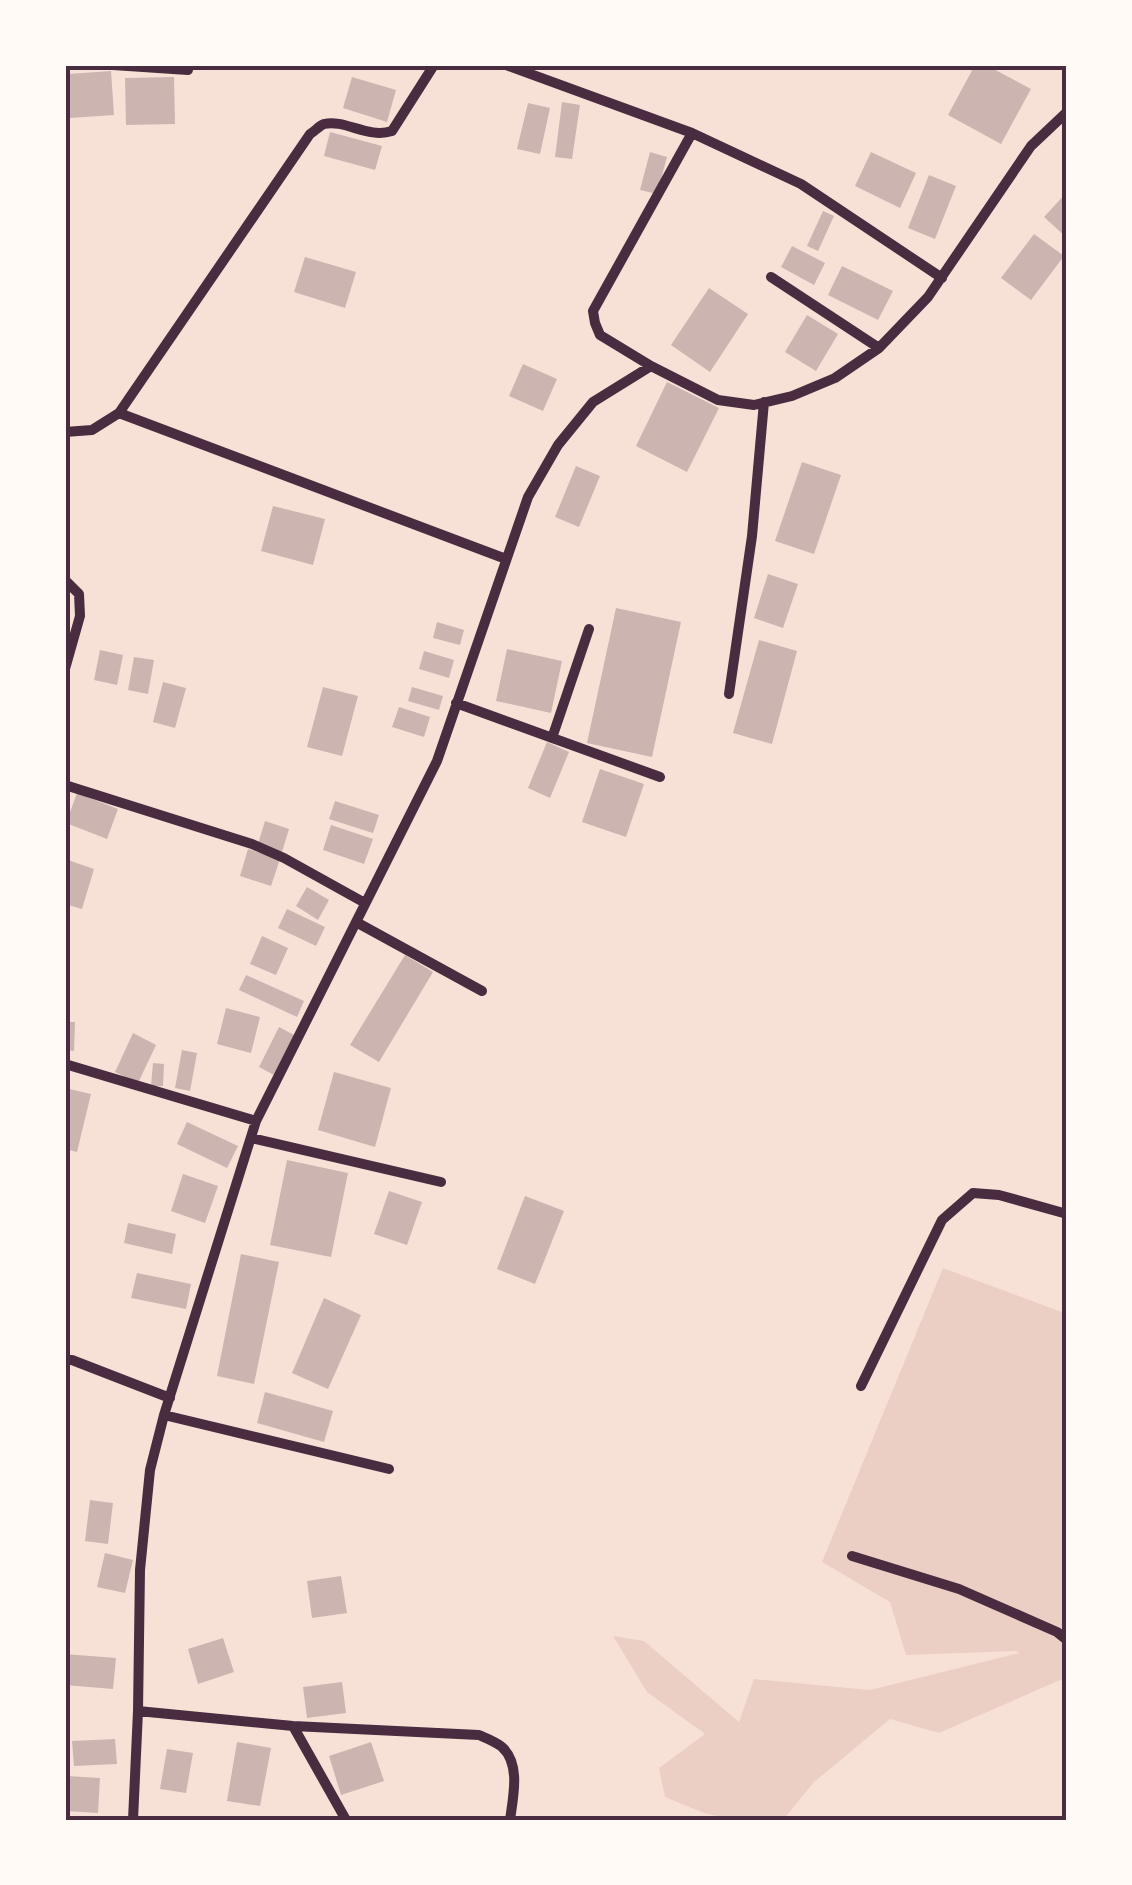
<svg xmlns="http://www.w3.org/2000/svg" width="1132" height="1885" viewBox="0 0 1132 1885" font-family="Signika,sans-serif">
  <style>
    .green { fill: #ebcfc5 }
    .building { fill: #ccb4b1 }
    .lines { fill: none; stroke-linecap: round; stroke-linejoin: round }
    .minor { stroke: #4a2c40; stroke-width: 10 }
    .neatline { fill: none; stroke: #4a2c40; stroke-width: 4 }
  </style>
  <rect width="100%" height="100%" fill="#f7e1d7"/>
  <path class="green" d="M943 1268 1067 1314V1677L939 1733 890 1719 813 1783 783 1820H734L704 1813 665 1797 659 1768 705 1734 647 1692 613 1636 644 1641 739 1722 754 1679 870 1690 1019 1653 1016 1651 906 1655 890 1602 822 1562Z"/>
  <path class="building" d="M975 65H986L1031 89 1001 144 948 115Z
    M111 71 114 115 70 118 68 74Z
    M174 77 175 124 126 125 125 78Z
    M352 77 396 90 387 122 343 108Z
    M562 102 580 105 572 159 555 157Z
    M528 103 550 108 540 154 517 149Z
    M330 132 382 146 375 170 324 156Z
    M650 152 667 157 657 194 640 190Z
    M871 152 916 173 900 208 855 186Z
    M929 175 956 186 935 239 908 228Z
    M1067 192V238L1044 217Z
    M823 211 834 216 818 251 807 246Z
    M1034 234 1064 256 1031 300 1001 278Z
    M792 246 825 263 814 285 781 267Z
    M305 257 356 272 345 308 294 292Z
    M842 266 893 291 878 320 828 295Z
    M709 288 748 314 710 372 671 345Z
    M807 315 838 334 816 371 785 352Z
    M523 364 557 379 543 411 509 396Z
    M667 382 719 408 687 472 636 446Z
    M802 462 841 475 814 554 775 541Z
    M576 466 600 476 579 527 555 517Z
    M273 506 325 519 313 565 261 551Z
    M768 574 798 584 783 628 754 618Z
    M616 608 681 622 652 757 587 743Z
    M437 622 464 630 460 645 433 638Z
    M759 640 797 651 772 744 733 733Z
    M507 649 562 661 551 713 496 701Z
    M100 650 123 655 117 685 94 680Z
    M424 651 454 660 449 678 419 669Z
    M134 657 154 660 148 694 128 690Z
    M163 682 186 688 175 728 153 722Z
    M323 687 358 696 342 756 307 747Z
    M412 687 443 696 439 710 408 701Z
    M399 707 430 717 424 737 392 727Z
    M547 742 569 752 550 798 528 788Z
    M600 769 644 784 626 837 582 822Z
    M77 793 118 809 107 839 66 823Z
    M335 801 379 815 373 833 329 819Z
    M265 821 289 829 282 852 258 844Z
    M331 825 373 839 364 864 323 850Z
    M248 849 280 859 271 886 240 876Z
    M65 859 94 869 82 909 65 904Z
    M307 887 329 900 318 920 296 906Z
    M287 909 325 927 316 946 278 928Z
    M262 936 288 948 276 975 250 964Z
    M405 955 433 972 379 1062 350 1045Z
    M246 975 304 1001 297 1017 239 990Z
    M226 1008 260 1017 251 1053 217 1044Z
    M65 1022H75L74 1051 65 1050Z
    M279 1027 294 1035 274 1075 259 1067Z
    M133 1033 156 1045 138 1083 115 1072Z
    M182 1050 197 1053 190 1091 175 1088Z
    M153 1063 164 1064 163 1086H151Z
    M334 1072 391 1088 375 1147 318 1130Z
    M65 1088 91 1094 77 1152 65 1149Z
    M187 1122 238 1146 227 1168 177 1144Z
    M287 1160 348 1173 331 1257 270 1245Z
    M183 1174 218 1186 205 1223 171 1211Z
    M389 1191 422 1202 407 1245 374 1234Z
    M525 1196 564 1211 535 1284 497 1269Z
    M128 1223 176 1234 172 1254 124 1243Z
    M241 1254 279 1262 254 1384 217 1376Z
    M137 1273 191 1284 186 1309 131 1298Z
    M324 1298 361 1315 328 1389 292 1373Z
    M265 1392 333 1411 324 1442 257 1423Z
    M90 1500 113 1503 108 1544 85 1541Z
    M105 1553 133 1560 125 1593 97 1587Z
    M341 1576 347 1613 312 1618 307 1581Z
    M223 1638 234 1672 198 1684 188 1649Z
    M65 1654 116 1658 113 1689 65 1685Z
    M342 1682 346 1713 307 1718 303 1687Z
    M115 1739 117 1764 74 1766 72 1741Z
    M237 1742 271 1748 260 1806 227 1801Z
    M371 1742 384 1781 341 1795 329 1756Z
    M167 1749 193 1753 186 1793 160 1789Z
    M67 1776 100 1778 98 1813 65 1811Z"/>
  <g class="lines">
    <path class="minor" d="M113 65 188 70
      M506 65 692 133 801 184 942 278
      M771 277 879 348
      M651 366 600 335 595 323 593 311 692 133
      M119 413 506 559
      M65 432 92 430 119 413 310 134C315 131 319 126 324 124 345 119 368 139 392 131L434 65
      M65 580 79 594 80 616 65 669
      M729 694 752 536 764 402
      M456 703 660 777
      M552 738 589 629
      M65 785 252 844 284 858 365 903
      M356 922 482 991
      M65 1064 256 1121
      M251 1138 441 1182
      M65 1360H72L170 1398
      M861 1386 942 1220 973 1193 999 1195 1067 1214
      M164 1415 389 1469
      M852 1556 959 1589 1057 1632 1067 1640
      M138 1711 293 1726 479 1735C486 1738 496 1742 502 1747 521 1764 513 1797 510 1820
      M293 1726 346 1820
      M133 1820 138 1711 140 1570 150 1470 164 1415 256 1121 437 761 528 497 558 445 593 402 651 366 718 400 754 405 792 396 835 378 879 348 928 297 1031 146 1067 112"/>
  </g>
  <rect width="1132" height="1885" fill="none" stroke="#fffaf5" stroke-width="135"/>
  <rect x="68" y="68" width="996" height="1750" class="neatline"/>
</svg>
